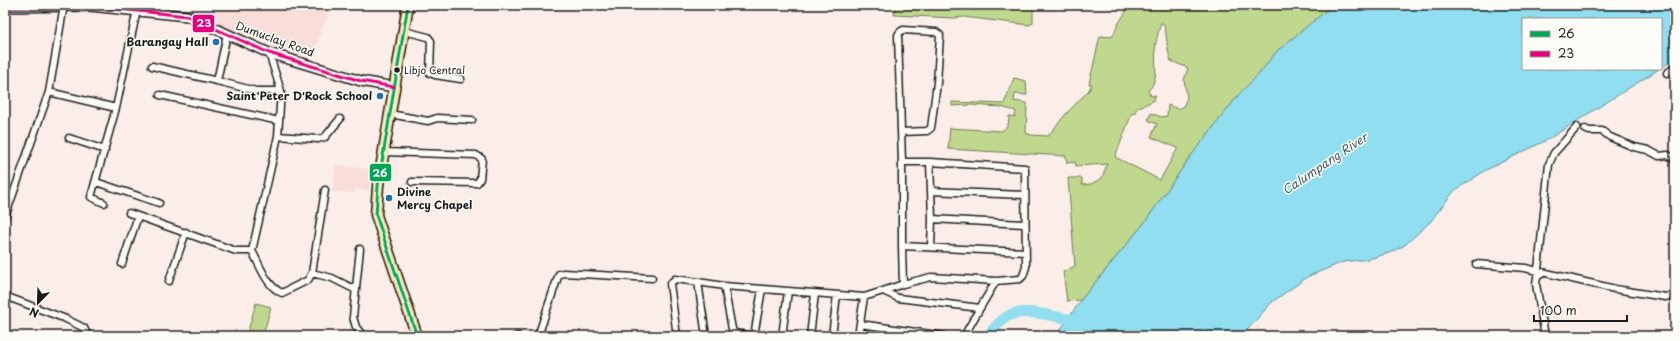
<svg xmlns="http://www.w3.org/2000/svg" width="1680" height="341" viewBox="0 0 1680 341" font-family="'Playpen Sans',sans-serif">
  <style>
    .built { fill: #f8ddd9 }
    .green { fill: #c0d88e; stroke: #6e7a55; fill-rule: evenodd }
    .water { fill: #91def0; stroke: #62909b }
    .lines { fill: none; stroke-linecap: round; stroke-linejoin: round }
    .river { stroke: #91def0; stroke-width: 11 }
    .street-casing { stroke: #1c1c1c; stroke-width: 9 }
    .secondary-casing { stroke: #1c1c1c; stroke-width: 12 }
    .primary-casing { stroke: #1c1c1c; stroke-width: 13 }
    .street { stroke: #fdfcf7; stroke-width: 6 }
    .secondary { stroke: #fdfcf7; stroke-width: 9 }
    .primary { stroke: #fcde96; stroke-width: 10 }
    .bus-1-casing { stroke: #fdfcf7; stroke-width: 6 }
    .bus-2-casing { stroke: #fdfcf7; stroke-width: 6 }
    .bus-1 { stroke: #00a651; stroke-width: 3 }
    .bus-2 { stroke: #e5007d; stroke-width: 3 }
    .poi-dot { fill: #1f6fb2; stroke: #fdfcf7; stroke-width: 1.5 }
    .bus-dot { fill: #1c1c1c; stroke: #fdfcf7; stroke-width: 1.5 }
    .labels { text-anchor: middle; stroke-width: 3; stroke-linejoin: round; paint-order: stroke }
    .bus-label { font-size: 10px; fill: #1c1c1c; stroke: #fdfcf7; text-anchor: start }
    .street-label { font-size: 11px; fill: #1c1c1c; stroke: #fdfcf7 }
    .poi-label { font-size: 11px; font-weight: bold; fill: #1c1c1c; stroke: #fdfcf7; text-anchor: end }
    .water-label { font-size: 12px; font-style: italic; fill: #456066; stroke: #fdfcf7 }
    .line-badge { stroke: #fdfcf7; stroke-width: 1.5 }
    .badge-label { font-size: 11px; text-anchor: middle; font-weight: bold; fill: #fff }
  </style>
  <rect width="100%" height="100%" fill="#fbeee9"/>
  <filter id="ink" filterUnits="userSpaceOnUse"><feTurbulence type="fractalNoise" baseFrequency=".025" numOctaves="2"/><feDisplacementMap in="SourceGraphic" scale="8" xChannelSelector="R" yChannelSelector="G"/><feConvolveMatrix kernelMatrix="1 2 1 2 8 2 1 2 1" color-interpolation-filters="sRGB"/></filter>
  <g filter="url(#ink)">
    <path class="built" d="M216 5H331L311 58 211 22Z
      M336 165 370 169 369 190 355 189V193L332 192Z"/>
    <path class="green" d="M896 5H1033V23L1029 25 964 17 954 18 894 15Z
      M1130 5H1333L1277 51 1259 74 1240 93 1190 157 1145 222 1081 300 1067 301 1063 272 1075 266 1068 178H1082V185L1091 184 1102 178 1107 164 1076 166 1075 162 1067 163 1066 156 948 149 950 128 1001 131C1008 128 1009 123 1009 116L1015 117 1016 111 1001 107 971 105 952 106V102L1004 104 1014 78 1026 81 1027 95 1015 94 1014 101 1027 103 1026 133 1031 135 1048 136 1065 115 1089 90 1092 84H1089L1100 36 1112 37 1117 26ZM1161 23H1163C1168 36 1166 48 1171 61L1188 68 1184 80 1187 98 1183 107 1178 109 1168 105 1167 116 1161 117 1151 113 1148 120 1157 124 1151 137 1178 148 1160 180 1115 157 1132 113 1134 114 1137 108 1153 101 1156 95 1151 96 1148 91C1161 78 1153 58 1156 42 1157 36 1159 30 1161 23Z
      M256 303 271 307 263 335 248 331Z"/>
    <path class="water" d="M1333 5H1675V59L1661 68V19H1523V69H1659L1547 140 1486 170 1454 191 1430 222 1405 245 1389 253 1369 259 1343 262 1309 276 1272 302 1242 336H1056L1081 300 1145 222 1190 157 1240 93 1259 74 1277 51Z"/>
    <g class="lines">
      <path class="river" d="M988 336C993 329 1004 316 1013 314 1030 309 1063 318 1081 322"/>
      <g class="street-casing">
        <path id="street" d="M404 31 428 37 431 41 430 73 435 75 461 79
          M227 34 217 81 256 91H281L269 53
          M152 66 217 81
          M1667 73 1675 67
          M49 92 116 108 91 197 104 203
          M160 95 279 121
          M116 108 137 10
          M390 114 428 121 437 118 472 120
          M1585 129 1589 131H1602L1610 137 1634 147 1648 150 1659 156 1668 155 1675 160
          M902 132 927 131 931 128 937 83 940 35 936 32 903 30 900 32 898 35 902 162
          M278 136 318 139 325 137 340 119
          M69 138 105 150
          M384 152 476 155 482 159 480 179 477 183 412 182
          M930 162 1025 168 1026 267 1023 276 1020 279 996 281 931 277 903 284 883 291 898 298 980 308 964 336
          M96 182 159 203
          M931 191 1025 195
          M129 213 236 251H252L278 136 281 91
          M5 217 49 92 64 5
          M1024 224 932 219 930 162H902V246L1025 252
          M902 246 903 284
          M931 247 932 219
          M360 249 353 317 356 327 363 336
          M252 251C260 265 266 286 282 293L308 280 312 273 325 190
          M122 264 138 216
          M1476 264 1525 268 1615 289 1665 297 1675 295
          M1538 270 1549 164 1554 153 1577 127
          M312 273 332 278 356 290
          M1543 273 1537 277 1536 284 1545 336
          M169 281 186 232
          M724 286 788 291
          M5 296 66 319 84 328 88 336
          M864 297 883 291
          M980 308 996 281
          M860 324 944 336
          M517 336H518
          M538 336 559 274 564 273 652 278
          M677 336 670 284 675 279 698 282
          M706 336 698 282 724 286 732 329 734 333 752 336
          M754 336 762 289
          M782 336 788 291 864 297 858 336
          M810 336 815 294
          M832 336 837 295"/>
      </g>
      <g class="secondary-casing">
        <path id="secondary" d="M5 7 90 6 187 16 269 53 361 81 394 87"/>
      </g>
      <g class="primary-casing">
        <path id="primary" d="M408 5 378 186 376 215 417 336"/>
      </g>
      <use href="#street" class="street"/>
      <use href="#secondary" class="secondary"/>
      <use href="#primary" class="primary"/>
      <g class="bus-1-casing">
        <path id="bus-1" d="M408 5 378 186 376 215 417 336"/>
      </g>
      <g class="bus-2-casing">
        <path id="bus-2" d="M5 7 90 6 187 16 269 53 361 81 394 87"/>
      </g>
      <use href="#bus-1" class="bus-1"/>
      <use href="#bus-2" class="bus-2"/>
    </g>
  </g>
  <g class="poi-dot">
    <circle cx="216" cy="42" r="4"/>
    <circle cx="380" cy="96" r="4"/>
    <circle cx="389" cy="198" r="4"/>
  </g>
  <circle class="bus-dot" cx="397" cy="70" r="3.5"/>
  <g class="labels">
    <g class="bus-label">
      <text x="404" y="74">Libjo Central</text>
    </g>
    <g class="street-label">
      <text transform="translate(275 39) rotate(20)" y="4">Dumuclay Road</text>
    </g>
    <g class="poi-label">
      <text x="208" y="46">Barangay Hall</text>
      <text x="372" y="100">Saint Peter D'Rock School</text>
      <text x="397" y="196" text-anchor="start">Divine<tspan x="397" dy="13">Mercy Chapel</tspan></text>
    </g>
    <g class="water-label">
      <text transform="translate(1325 164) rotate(-34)" y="4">Calumpang River</text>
    </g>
  </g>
  <g class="line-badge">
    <rect x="192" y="14" width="23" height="19" rx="4" fill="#e5007d"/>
    <rect x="369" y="163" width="23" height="19" rx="4" fill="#00a651"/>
  </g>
  <g class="badge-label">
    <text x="204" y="27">23</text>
    <text x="380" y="177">26</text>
  </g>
  <rect width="1680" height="341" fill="none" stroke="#fdfcf7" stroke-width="20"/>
  <rect x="10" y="10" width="1660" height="321" fill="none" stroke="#1c1c1c" stroke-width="1.5" filter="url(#ink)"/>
  <rect x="1522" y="18" width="140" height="52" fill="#fdfcf7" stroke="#a3a29f"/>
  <rect x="1530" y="31" width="20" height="6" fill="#00a651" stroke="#a3a29f"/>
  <text x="1558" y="38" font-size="12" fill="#1c1c1c">26</text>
  <rect x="1530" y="51" width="20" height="6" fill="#e5007d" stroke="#a3a29f"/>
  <text x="1558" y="58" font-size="12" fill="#1c1c1c">23</text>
  <g transform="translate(38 303) rotate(203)" stroke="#fdfcf7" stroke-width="3" paint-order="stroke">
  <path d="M0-3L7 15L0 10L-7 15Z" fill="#1c1c1c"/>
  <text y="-6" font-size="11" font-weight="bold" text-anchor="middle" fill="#1c1c1c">N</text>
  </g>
  <path d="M1534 315v6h93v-6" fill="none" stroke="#1c1c1c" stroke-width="2"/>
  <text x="1540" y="315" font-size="12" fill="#1c1c1c" stroke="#fdfcf7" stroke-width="3" paint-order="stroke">100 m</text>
</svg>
